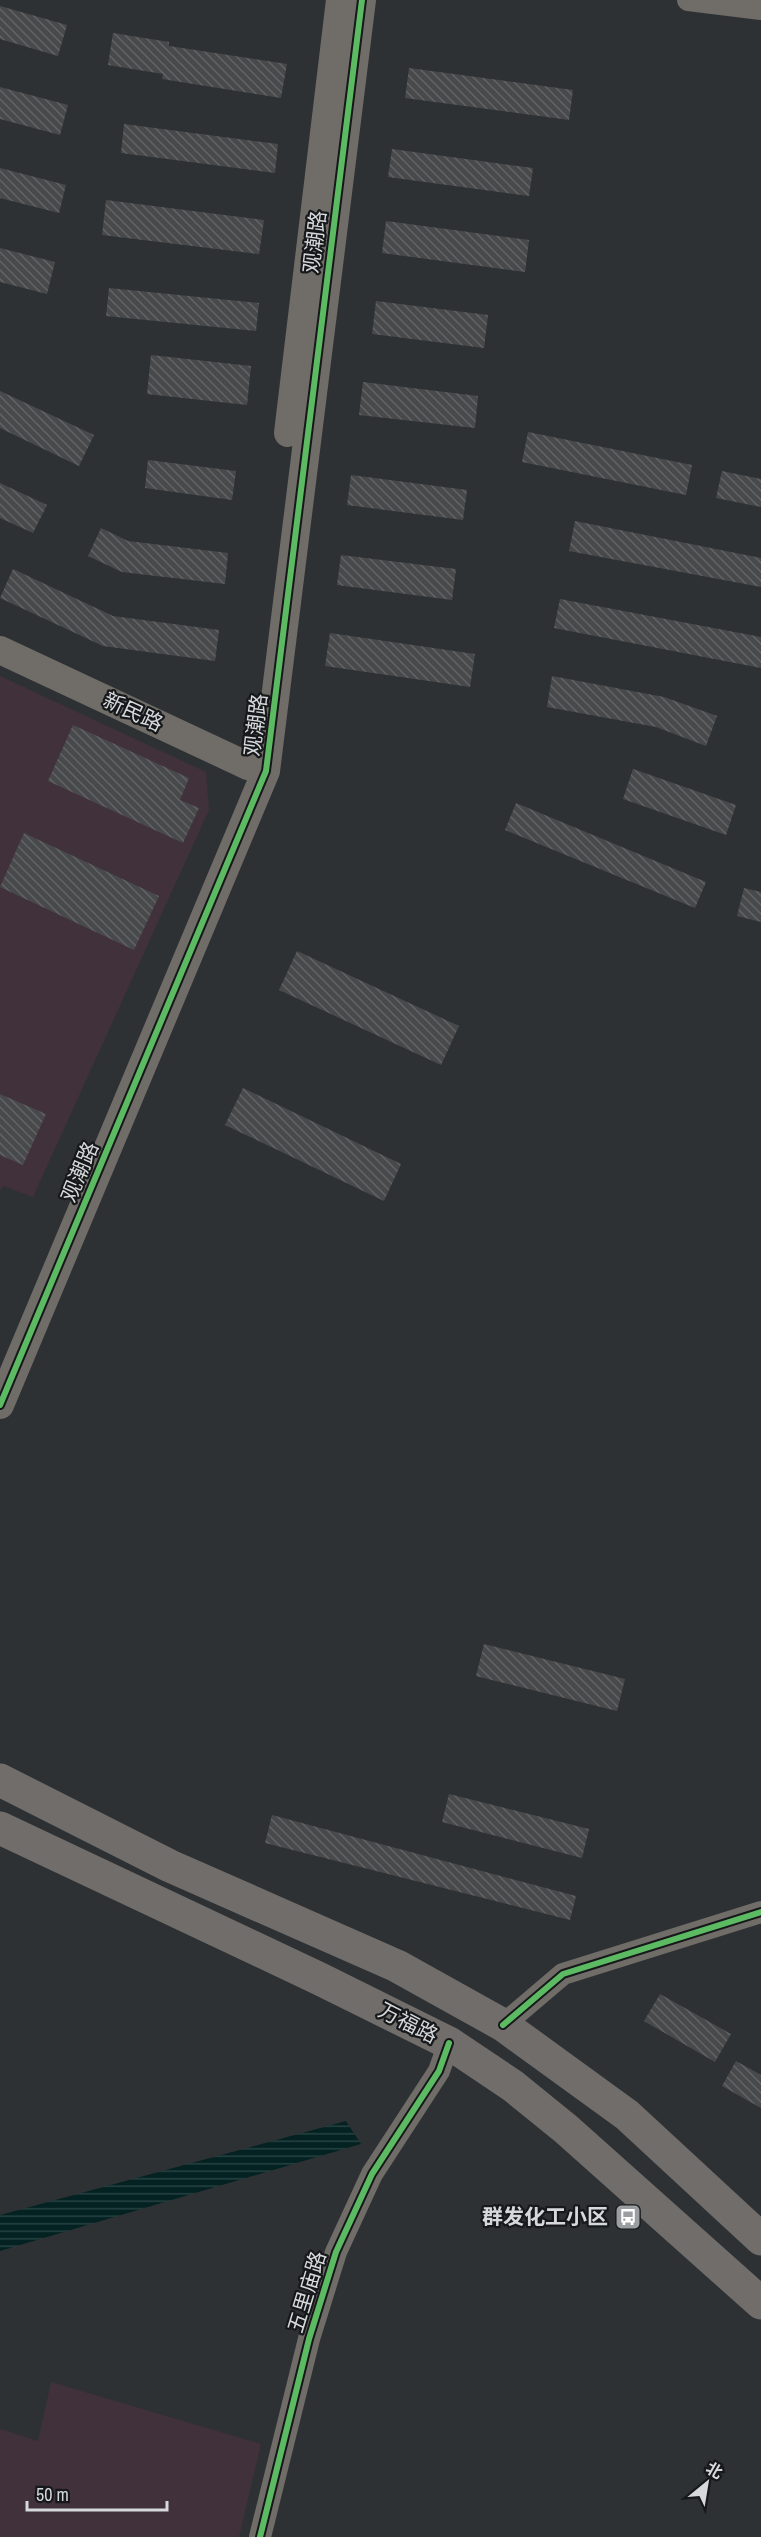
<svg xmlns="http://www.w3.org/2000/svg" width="761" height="2537" viewBox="0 0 761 2537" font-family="'Archivo Narrow','Noto Sans SC',sans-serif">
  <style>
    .education { fill: #40313a }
    .water { fill: url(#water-rules) }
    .building { fill: url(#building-back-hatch) }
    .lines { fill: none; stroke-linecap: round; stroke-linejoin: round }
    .minor { stroke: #706c68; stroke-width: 22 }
    .tertiary { stroke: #706c68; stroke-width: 28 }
    .primary { stroke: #706d6a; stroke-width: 33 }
    .cycleway-casing { stroke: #16181a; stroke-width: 10 }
    .cycleway { stroke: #5cba63; stroke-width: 6 }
    .labels { text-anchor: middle; stroke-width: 4.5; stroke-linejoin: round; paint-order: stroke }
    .street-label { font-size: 21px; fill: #d6d9dc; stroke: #16181a }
    .poi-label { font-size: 21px; font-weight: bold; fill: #d6d9dc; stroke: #16181a; text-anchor: end }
  </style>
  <defs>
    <pattern id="water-rules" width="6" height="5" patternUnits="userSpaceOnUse" patternTransform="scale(1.5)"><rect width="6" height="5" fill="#042222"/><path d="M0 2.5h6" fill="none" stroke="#284242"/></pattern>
    <pattern id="building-back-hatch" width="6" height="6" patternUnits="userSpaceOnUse" patternTransform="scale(1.5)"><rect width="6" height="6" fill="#48494a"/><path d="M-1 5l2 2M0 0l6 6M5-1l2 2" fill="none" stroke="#626364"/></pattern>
  </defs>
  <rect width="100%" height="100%" fill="#2e3134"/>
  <path class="education" d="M0 676 206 772 209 810 33 1197 3 1186 0 1191Z
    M51 2382 261 2444 239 2537H0V2429L38 2441Z"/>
  <path class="water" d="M346 2121 361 2144 0 2251V2215Z"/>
  <path class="building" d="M0 6 67 25 58 56 0 39Z
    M113 33 169 42V46L287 64 281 98 162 79 163 74 108 65Z
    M409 68 573 90 569 120 405 98Z
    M0 87 68 105 60 135 0 119Z
    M124 124 278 144 275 173 121 153Z
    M392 149 533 168 529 196 388 177Z
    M0 168 66 185 59 213 0 198Z
    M106 200 264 220 259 254 102 235Z
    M386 221 529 240 525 272 382 253Z
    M0 248 55 262 47 294 0 282Z
    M109 288 259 303 256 331 106 316Z
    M376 301 488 315 484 348 372 334Z
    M151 355 251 366 247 405 147 394Z
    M363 382 478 396 475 428 359 415Z
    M0 391 94 435 79 466 0 428Z
    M528 432 692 465 686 495 522 462Z
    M148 460 236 471 232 500 145 488Z
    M722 471 761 479V507L716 498Z
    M351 475 467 490 463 520 347 505Z
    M0 483 47 505 33 533 0 518Z
    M575 521 761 558V587L569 551Z
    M101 528 128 541 228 553 225 584 122 572 88 556Z
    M341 555 456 569 452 600 337 585Z
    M13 569 113 616 219 630 215 661 103 646 0 598Z
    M560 599 761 637V668L554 628Z
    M330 633 475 654 470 687 325 666Z
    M552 676 664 697 717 716 706 746 656 727 547 707Z
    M73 725 189 778 180 800 199 808 183 843 48 781Z
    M633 769 736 805 726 835 623 799Z
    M516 803 706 882 695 908 505 830Z
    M24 833 159 896 134 950 0 887Z
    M744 888 761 892V922L737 916Z
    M297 951 459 1026 441 1065 279 990Z
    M243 1088 401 1164 384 1201 225 1125Z
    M0 1094 46 1114 23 1165 0 1155Z
    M484 1644 625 1679 617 1711 476 1676Z
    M449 1794 589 1829 582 1858 442 1822Z
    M272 1815 576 1896 570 1920 265 1843Z
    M660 1994 731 2034 715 2062 644 2021Z
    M736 2061 761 2075V2108L722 2086Z"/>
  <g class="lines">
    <path class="minor" d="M688 0 761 9
      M503 2025 563 1974 761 1912
      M260 2537 309 2339 336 2252 372 2174 439 2071 449 2043"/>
    <path class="tertiary" d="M288 433 340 0
      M0 650 248 766 266 771
      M0 1405 266 771 362 0"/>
    <path class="primary" d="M0 1780 170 1866 397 1966 503 2025 627 2115 761 2239
      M0 1828 320 1979 449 2043 513 2086 566 2129 761 2303"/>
    <g class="cycleway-casing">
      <path id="cycleway" d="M0 1405 266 771 362 0
        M503 2025 563 1974 761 1912
        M260 2537 309 2339 336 2252 372 2174 439 2071 449 2043"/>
    </g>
    <use href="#cycleway" class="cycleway"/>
  </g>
  <defs>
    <g id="bus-square" transform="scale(1.35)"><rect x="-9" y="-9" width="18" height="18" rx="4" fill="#9b9ea1" stroke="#16181a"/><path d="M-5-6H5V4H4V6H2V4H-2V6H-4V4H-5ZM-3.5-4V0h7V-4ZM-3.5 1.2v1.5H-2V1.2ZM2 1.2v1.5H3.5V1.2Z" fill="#fff"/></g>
  </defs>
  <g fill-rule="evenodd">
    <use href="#bus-square" x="628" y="2217"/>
  </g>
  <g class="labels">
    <g class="street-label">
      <text transform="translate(315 242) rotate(-83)" y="7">观潮路</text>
      <text transform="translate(133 712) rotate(25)" y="7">新民路</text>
      <text transform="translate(256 725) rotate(-83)" y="7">观潮路</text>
      <text transform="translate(80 1172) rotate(-67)" y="7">观潮路</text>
      <text transform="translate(408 2023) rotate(27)" y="7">万福路</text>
      <text transform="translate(307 2292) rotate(-73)" y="7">五里庙路</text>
    </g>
    <g class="poi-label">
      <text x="608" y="2224">群发化工小区</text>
    </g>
  </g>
  <g transform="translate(707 2483) rotate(30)" stroke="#16181a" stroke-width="4.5" paint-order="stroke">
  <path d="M0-4.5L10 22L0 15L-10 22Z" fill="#d6d9dc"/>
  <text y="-9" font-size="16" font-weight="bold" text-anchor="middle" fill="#d6d9dc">北</text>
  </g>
  <path d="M27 2501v9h140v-9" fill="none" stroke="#d6d9dc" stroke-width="3"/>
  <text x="36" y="2501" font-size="18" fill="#d6d9dc" stroke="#16181a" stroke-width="4.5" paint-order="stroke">50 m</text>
</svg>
